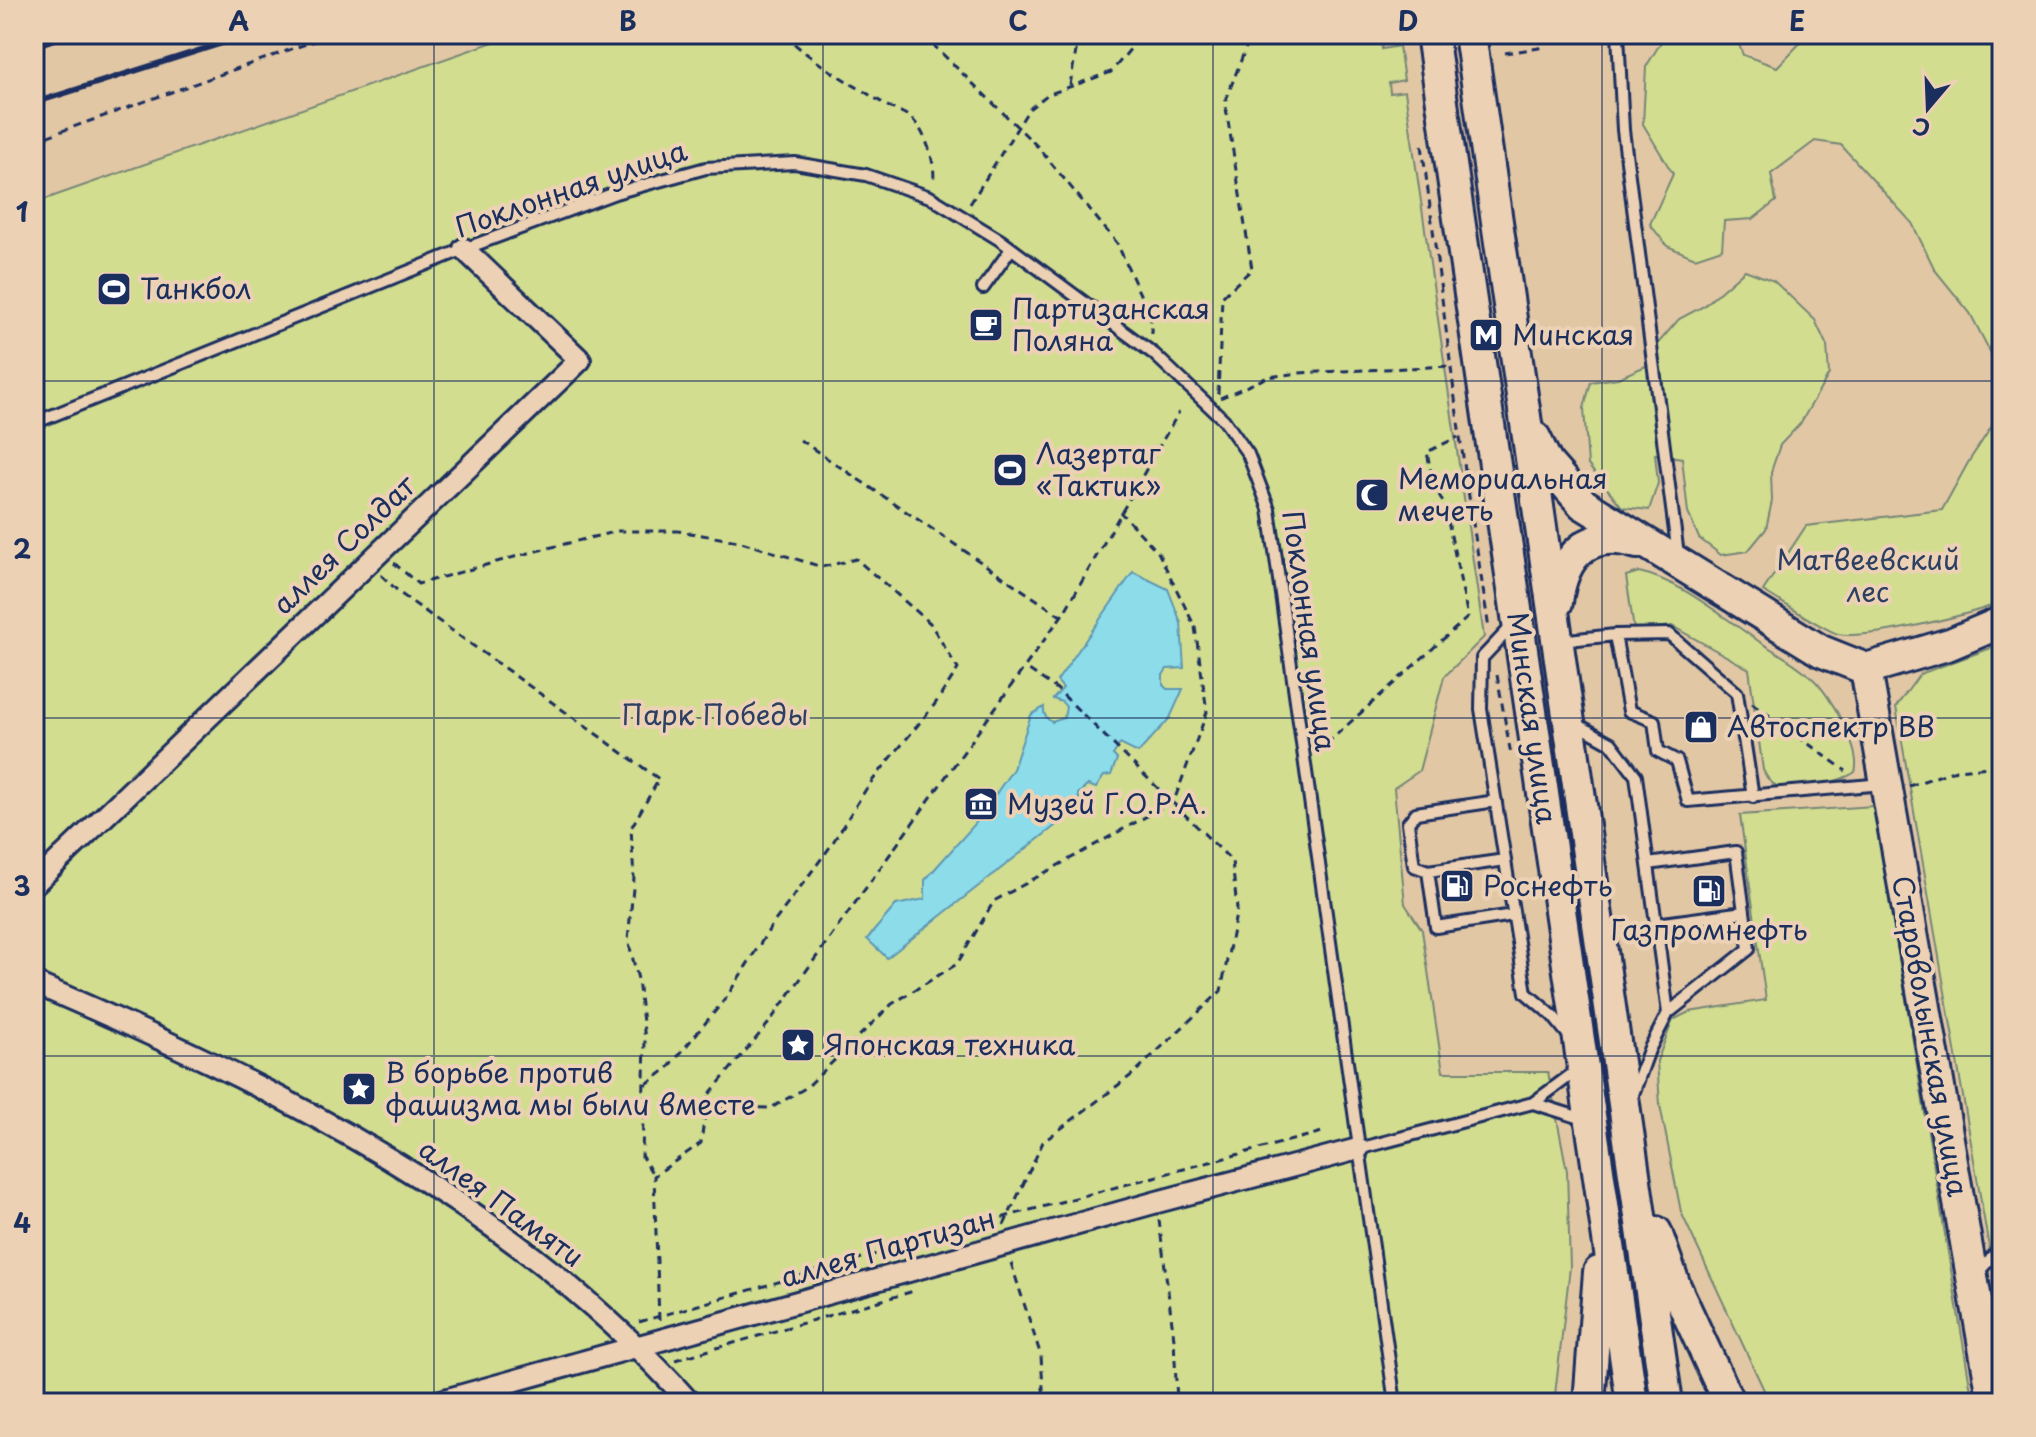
<svg xmlns="http://www.w3.org/2000/svg" width="2036" height="1437" viewBox="0 0 2036 1437" font-family="'Playpen Sans',sans-serif">
  <style>
    .green { fill: #d2dd8f; stroke: #768676; stroke-width: 2 }
    .water { fill: #8ddcea; stroke: #5f97b2; stroke-width: 2 }
    .lines { fill: none; stroke-linecap: round; stroke-linejoin: round }
    .lane-casing { stroke: #1b2f5e; stroke-width: 16 }
    .street-casing { stroke: #1b2f5e; stroke-width: 26 }
    .secondary-casing { stroke: #1b2f5e; stroke-width: 36 }
    .path { stroke: #1b2f5e; stroke-width: 3; stroke-dasharray: 8 6; stroke-linecap: butt }
    .lane { stroke: #ecd1b4; stroke-width: 10 }
    .street { stroke: #ecd1b4; stroke-width: 20 }
    .secondary { stroke: #ecd1b4; stroke-width: 30 }
    .rail { stroke: #1b2f5e; stroke-width: 6 }
    .grid { fill: none; stroke: #1b2f5e; stroke-width: 2; stroke-opacity: 0.55 }
    .labels { text-anchor: middle; stroke-width: 8; stroke-linejoin: round; paint-order: stroke }
    .street-label { font-size: 28px; fill: #1b2f5e; stroke: #ecd1b4 }
    .poi-label { font-size: 28px; fill: #1b2f5e; stroke: #ecd1b4; text-anchor: start }
    .park-label { font-size: 28px; fill: #2d4063; stroke: #ecd1b4 }
    .neatline { fill: none; stroke: #1b2f5e; stroke-width: 3 }
    .grid-label { font-size: 26px; text-anchor: middle; font-weight: bold; fill: #1b2f5e }
  </style>
  <rect width="100%" height="100%" fill="#e2c7a5"/>
  <filter id="ink" filterUnits="userSpaceOnUse"><feTurbulence type="fractalNoise" baseFrequency=".0125" numOctaves="2"/><feDisplacementMap in="SourceGraphic" scale="16" xChannelSelector="R" yChannelSelector="G"/><feConvolveMatrix kernelMatrix="1 2 1 2 8 2 1 2 1" color-interpolation-filters="sRGB"/></filter>
  <g filter="url(#ink)">
    <path class="green" d="M516 34H1380L1382 49 1399 46 1404 80 1389 83 1390 93 1405 91 1484 637 1444 677 1419 771 1394 788 1405 904 1422 930 1443 1072H1548L1567 1171 1570 1267 1554 1403H34V203Z
      M1658 34H1735L1743 55 1777 67 1809 34H2002V602C1972 614 1869 640 1838 634 1824 630 1779 600 1763 591L1806 526 1942 510 1969 461 2000 414 1995 361 1970 313 1935 270 1912 223 1841 145 1815 141 1771 174 1776 201 1753 219 1724 221 1722 249 1695 258 1667 246 1650 224 1673 174 1643 124 1646 67 1661 42Z
      M1745 270 1774 281 1815 320 1827 346 1829 374 1800 424 1780 445 1771 472 1772 501 1766 529 1748 551 1721 555 1699 538 1688 513 1682 458 1655 454 1658 483 1649 510 1622 507 1588 465 1584 408 1591 382 1618 378 1646 366 1660 341 1679 319 1704 306Z
      M1639 572C1681 581 1721 616 1757 640 1775 652 1797 663 1813 679 1830 694 1862 751 1855 772 1841 782 1790 793 1775 785 1769 782 1766 776 1763 770L1749 669 1672 626 1634 630 1626 576Z
      M2002 644V1323L1896 707 1920 674Z
      M1874 806 1973 1403H1770L1681 1212 1660 1105 1657 1061 1673 1020 1689 1012 1766 1000 1740 815Z"/>
    <path class="water" d="M1133 572 1168 589 1181 623 1184 668 1167 669 1163 675V685L1167 689H1183L1170 718 1138 753 1120 744 1113 755 1117 759 1111 775 1104 776 1096 788 1088 785 1078 794 1082 810 1069 815 887 958 867 939 896 905 925 899V880L975 824 1013 769 1031 715 1044 707C1043 714 1046 719 1052 722L1064 718 1066 707 1062 702 1053 699 1063 688 1057 681Z"/>
    <g class="lines">
      <g class="lane-casing">
        <path id="lane" d="M1618 34 1623 130 1678 555
          M983 288 1011 249
          M34 423 464 249 615 193 706 168 795 163 866 175 930 197 1000 240 1154 354 1224 420 1248 454 1269 509 1395 1403
          M1514 624 1482 658 1481 709 1526 993 1553 1016 1570 1037
          M1615 635 1629 711 1654 721 1658 751 1677 761 1688 801 1883 784
          M1559 641 1615 635 1669 634 1737 693 1753 797
          M1575 723 1611 743 1636 776 1668 1013
          M1496 801 1416 813 1408 823 1414 866 1428 871 1505 860
          M1428 871 1436 927 1513 915
          M1656 924 1744 912
          M1632 1097 1649 1050 1668 1013 1749 949 1736 852 1648 864
          M1533 1103 1584 1119
          M1358 1149 1533 1103 1579 1069
          M1977 1273 2002 1247"/>
      </g>
      <g class="street-casing">
        <path id="street" d="M34 884 580 360 464 249
          M34 983C274 1086 514 1204 690 1403
          M434 1403 1157 1202 1358 1149"/>
      </g>
      <g class="secondary-casing">
        <path id="secondary" d="M1432 34 1632 1403
          M1470 34 1667 1403
          M1535 438 1547 463 1583 504 1821 651 1866 669 1950 644 2002 622
          M1557 602C1563 555 1588 528 1637 543
          M1866 669 1994 1403
          M1656 1232 1675 1286 1729 1403
          M1589 1403 1599 1272"/>
      </g>
      <path class="path" d="M784 34C813 63 851 83 886 105 893 110 907 113 913 120 926 133 937 166 933 183
        M922 34 1037 146 1117 243 1151 319 1152 334
        M1505 53 1539 48 1537 34
        M1070 85 1079 34
        M34 141 334 34
        M1422 145 1460 437 1489 629
        M970 204 1029 109 1047 95 1111 72 1143 34
        M1218 394 1222 297 1252 269 1225 102 1251 34
        M1220 398 1268 377 1299 373 1451 366
        M800 440 1061 616
        M394 563 418 584 536 551 618 531H678L738 541 822 567 856 559 930 623 958 669 935 704 868 786 830 847 772 925 726 998 669 1067 644 1086
        M381 575 401 594 659 779 631 828 634 878 628 940 638 979 645 1040 642 1157 654 1176
        M1497 675 1511 755
        M1752 703 1846 771
        M1316 753 1468 617 1445 507 1433 482 1427 452 1458 437
        M1909 786 1956 770 2002 766
        M707 1097 721 1107 771 1108 807 1087 892 1004 957 964 994 901 1174 801 1207 712 1195 627 1158 552 1120 512
        M1159 1220 1174 1339 1177 1403
        M1004 1225 1043 1142 1133 1074 1221 991 1237 909 1232 861 1057 689 1026 668
        M1011 1263 1041 1356 1044 1403
        M659 1320 654 1176 701 1143 707 1097 768 1024 1065 611 1179 412
        M639 1322 1008 1216 1326 1131
        M675 1360 914 1291"/>
      <use href="#lane" class="lane"/>
      <use href="#street" class="street"/>
      <use href="#secondary" class="secondary"/>
      <path class="rail" d="M34 46 70 34
        M34 103 251 34"/>
    </g>
  </g>
  <path class="grid" d="M434 34V1403M823 34V1403M1213 34V1403M1602 34V1403M34 381H2002M34 718H2002M34 1056H2002"/>
  <defs>
    <g id="stadium-square" transform="scale(1.8)"><rect x="-9" y="-9" width="18" height="18" rx="4" fill="#1b2f5e" stroke="#ecd1b4"/><path d="M0-5a6.5 5 0 1 0 0 10a6.5 5 0 1 0 0-10ZM-3.5-1.8h7v3.6h-7Z" fill="#fff"/></g>
    <g id="cafe-square" transform="scale(1.8)"><rect x="-9" y="-9" width="18" height="18" rx="4" fill="#1b2f5e" stroke="#ecd1b4"/><path d="M-5.5-4.5H6V0H3Q3 3.5 0 3.5H-2.5Q-5.5 3.5-5.5 0ZM3-3.2v2h1.7v-2ZM-6 4.5H4V6H-6Z" fill="#fff"/></g>
    <g id="metro-square" transform="scale(1.8)"><rect x="-9" y="-9" width="18" height="18" rx="4" fill="#1b2f5e" stroke="#ecd1b4"/><path d="M-5.5 5V-5H-3L0 0L3-5H5.5V5H3V-.5L0 4L-3-.5V5Z" fill="#fff"/></g>
    <g id="mosque-square" transform="scale(1.8)"><rect x="-9" y="-9" width="18" height="18" rx="4" fill="#1b2f5e" stroke="#ecd1b4"/><path d="M3.5-4.9A6 6 0 1 0 3.5 4.9A5 5 0 1 1 3.5-4.9Z" fill="#fff"/></g>
    <g id="shop-square" transform="scale(1.8)"><rect x="-9" y="-9" width="18" height="18" rx="4" fill="#1b2f5e" stroke="#ecd1b4"/><path d="M-5-2.5h2.3a2.7 3.5 0 0 1 5.4 0H5L5.5 6h-11ZM-1.5-2.5h3a1.5 2.3 0 0 0-3 0Z" fill="#fff"/></g>
    <g id="museum-square" transform="scale(1.8)"><rect x="-9" y="-9" width="18" height="18" rx="4" fill="#1b2f5e" stroke="#ecd1b4"/><path d="M0-6L6-3V-2H-6V-3ZM-5-1h2V3h-2ZM-1-1h2V3h-2ZM3-1h2V3H3ZM-6 4H6V6H-6Z" fill="#fff"/></g>
    <g id="fuel-square" transform="scale(1.8)"><rect x="-9" y="-9" width="18" height="18" rx="4" fill="#1b2f5e" stroke="#ecd1b4"/><path d="M-5.5-6h7V0h2V4h1.3V-2.5L3-4.5l.8-.8L6-3V5H2.5V1h-1V6h-7ZM-4.2-4.7v3.2H.2V-4.7Z" fill="#fff"/></g>
    <g id="sight-square" transform="scale(1.8)"><rect x="-9" y="-9" width="18" height="18" rx="4" fill="#1b2f5e" stroke="#ecd1b4"/><path d="M0-6L1.8-2.2L6-1.7L2.9 1.2L3.7 5.4L0 3.3L-3.7 5.4L-2.9 1.2L-6-1.7L-1.8-2.2Z" fill="#fff"/></g>
  </defs>
  <g fill-rule="evenodd">
    <use href="#stadium-square" x="114" y="289"/>
    <use href="#cafe-square" x="986" y="325"/>
    <use href="#metro-square" x="1486" y="335"/>
    <use href="#stadium-square" x="1010" y="470"/>
    <use href="#mosque-square" x="1372" y="495"/>
    <use href="#shop-square" x="1701" y="727"/>
    <use href="#museum-square" x="981" y="804"/>
    <use href="#fuel-square" x="1457" y="886"/>
    <use href="#fuel-square" x="1709" y="891"/>
    <use href="#sight-square" x="798" y="1045"/>
    <use href="#sight-square" x="359" y="1089"/>
  </g>
  <g class="labels">
    <g class="street-label">
      <text transform="translate(571 189) rotate(-19)" y="10">Поклонная улица</text>
      <text transform="translate(344 545) rotate(-44)" y="10">аллея Солдат</text>
      <text transform="translate(1309 631) rotate(82)" y="10">Поклонная улица</text>
      <text transform="translate(1532 718) rotate(82)" y="10">Минская улица</text>
      <text transform="translate(1930 1036) rotate(80)" y="10">Староволынская улица</text>
      <text transform="translate(501 1203) rotate(36)" y="10">аллея Памяти</text>
      <text transform="translate(888 1248) rotate(-16)" y="10">аллея Партизан</text>
    </g>
    <g class="poi-label">
      <text x="140" y="299">Танкбол</text>
      <text x="1012" y="319">Партизанская<tspan x="1012" dy="32">Поляна</tspan></text>
      <text x="1512" y="345">Минская</text>
      <text x="1036" y="464">Лазертаг<tspan x="1036" dy="32">«Тактик»</tspan></text>
      <text x="1398" y="489">Мемориальная<tspan x="1398" dy="32">мечеть</tspan></text>
      <text x="1727" y="737">Автоспектр ВВ</text>
      <text x="1007" y="814">Музей Г.О.Р.А.</text>
      <text x="1483" y="896">Роснефть</text>
      <text x="1709" y="940" text-anchor="middle">Газпромнефть</text>
      <text x="824" y="1055">Японская техника</text>
      <text x="385" y="1083">В борьбе против<tspan x="385" dy="32">фашизма мы были вместе</tspan></text>
    </g>
    <g class="park-label">
      <text x="1868" y="570">Матвеевский<tspan x="1868" dy="32">лес</tspan></text>
      <text x="715" y="725">Парк Победы</text>
    </g>
  </g>
  <rect width="2036" height="1437" fill="none" stroke="#ecd1b4" stroke-width="88"/>
  <g transform="translate(1928 108) rotate(199)" stroke="#ecd1b4" stroke-width="6" paint-order="stroke">
  <path d="M0-6L14 30L0 20L-14 30Z" fill="#1b2f5e"/>
  <text y="-12" font-size="22" font-weight="bold" text-anchor="middle" fill="#1b2f5e">С</text>
  </g>
  <rect x="44" y="44" width="1948" height="1349" class="neatline"/>
  <g class="grid-label">
    <text x="239" y="31">A</text>
    <text x="628" y="31">B</text>
    <text x="1018" y="31">C</text>
    <text x="1408" y="31">D</text>
    <text x="1797" y="31">E</text>
    <text x="22" y="222">1</text>
    <text x="22" y="559">2</text>
    <text x="22" y="896">3</text>
    <text x="22" y="1233">4</text>
  </g>
</svg>
